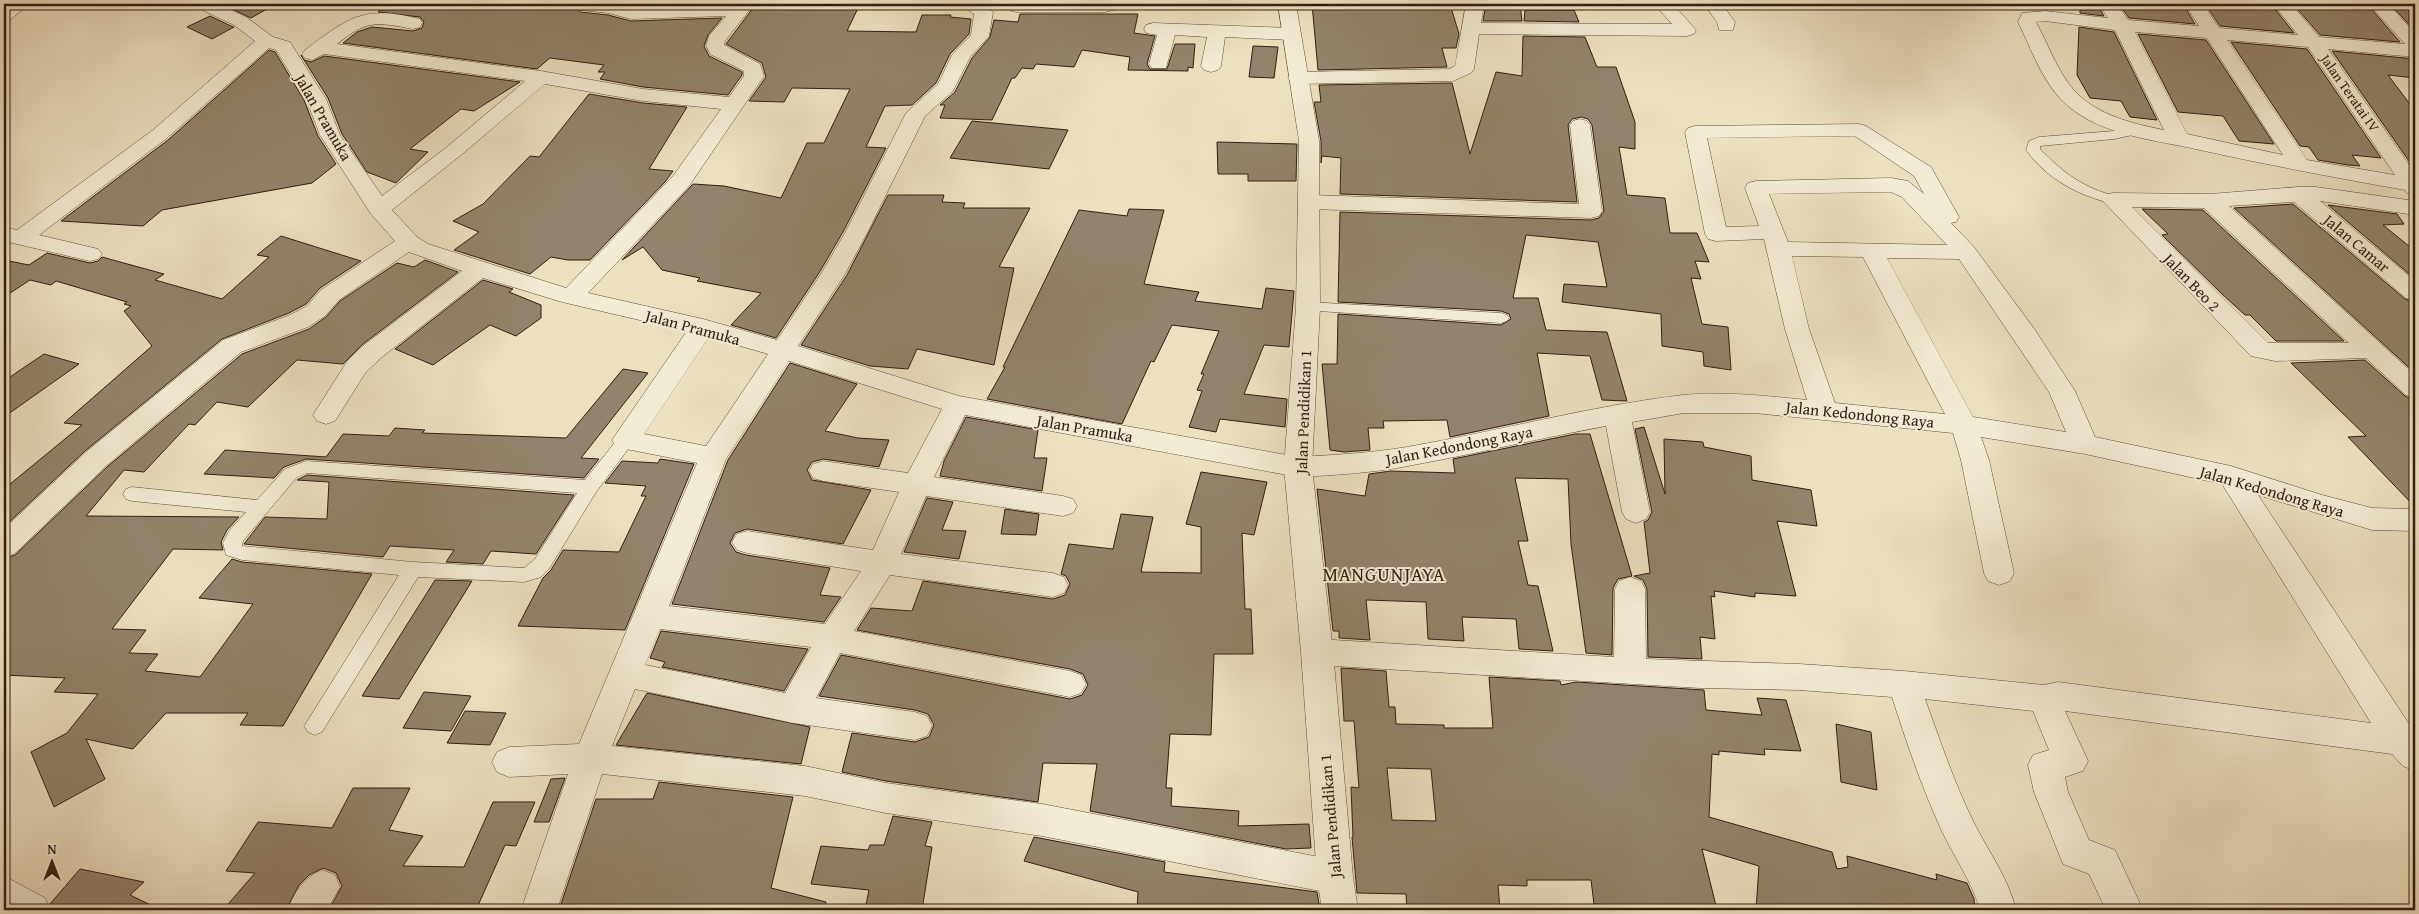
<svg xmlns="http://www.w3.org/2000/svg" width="2419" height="914" viewBox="0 0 2419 914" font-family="'Gentium Book Plus',serif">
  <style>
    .building { fill: #92836c; stroke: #301e12; fill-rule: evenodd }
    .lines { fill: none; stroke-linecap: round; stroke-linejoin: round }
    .service-casing { stroke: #5f4f3d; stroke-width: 1 }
    .minor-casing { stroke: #5f4f3d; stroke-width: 1 }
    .tertiary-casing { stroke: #5f4f3d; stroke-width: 1 }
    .service { fill: #f3ecd5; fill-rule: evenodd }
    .minor { fill: #f3ecd5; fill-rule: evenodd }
    .tertiary { fill: #f3ecd5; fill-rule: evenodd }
    .labels { text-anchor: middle; stroke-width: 4; stroke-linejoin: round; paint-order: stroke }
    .far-street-label { font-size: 14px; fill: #301e12; stroke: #f3ecd5 }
    .street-label { font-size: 16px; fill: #301e12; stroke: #f3ecd5 }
    .quarter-label { font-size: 19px; letter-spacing: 1px; fill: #301e12; stroke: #f3ecd5 }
  </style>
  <rect width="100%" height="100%" fill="#ece1bf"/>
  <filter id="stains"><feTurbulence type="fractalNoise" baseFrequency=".004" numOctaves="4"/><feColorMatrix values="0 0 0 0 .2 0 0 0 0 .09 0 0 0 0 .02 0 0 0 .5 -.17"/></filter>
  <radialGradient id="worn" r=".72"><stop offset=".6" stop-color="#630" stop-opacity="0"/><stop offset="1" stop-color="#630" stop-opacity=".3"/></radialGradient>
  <path class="building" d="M235 4H273L274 5 251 18 228 7Z
    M386 4H577L576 7 580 12 608 15 631 21 722 18 708 35 704 46 709 56 742 72V75L728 95 643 87 600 79 605 72H598L604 65 550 58 537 69 343 43 357 32 372 27 413 31 422 28 424 22 420 17 378 12Z
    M620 4H732L632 7Z
    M756 4H860L847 31 916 32 922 15H951L950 17 971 19 969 34 950 54 936 83 912 105 885 106 866 147 886 148 843 232 819 273 776 338 731 325 761 293 697 281 700 278 662 270 643 247 622 260 693 184 724 186 781 198 807 143H824L850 89 792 88 784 102 749 101 766 77 762 63 726 44Z
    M1312 4H1450L1459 34 1456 48H1442L1447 67 1318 70Z
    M1486 4H1520L1522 21H1483Z
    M2080 4H2097L2104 16 2080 13Z
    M2119 4H2183L2195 24 2129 18Z
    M2205 4H2271L2294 33 2220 26Z
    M2293 4H2367L2400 42 2320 35Z
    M2390 4H2415V31Z
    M1525 10H1574L1579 22 1524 21Z
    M1020 14H1138L1134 33 1155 36 1147 64 1150 69H1167L1175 44H1195L1193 68 1188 67V71L1128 70 1130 57 1082 50 1074 67 1036 64 1033 69 1022 68 1015 78H1012L992 120 940 118 945 105H940L955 92 972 58 990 37 994 20 1018 22Z
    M210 16 233 27H234L212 39 187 27Z
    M2079 27 2114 32 2157 120 2130 117 2121 101 2090 98 2077 75Z
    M2138 34 2206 40 2274 144 2239 141 2223 116 2178 112Z
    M1523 36 1585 37 1597 67H1616L1635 122V149L1619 147 1627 195 1665 198 1670 233H1697L1709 262 1695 261 1701 279 1691 278 1702 324 1728 327 1731 370 1704 366 1703 352 1662 346 1661 314 1562 302 1564 284 1607 287 1598 242 1526 235 1513 298H1538L1546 330 1607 332 1627 401 1602 400 1590 356 1537 353 1549 416 1450 437 1447 420 1383 421 1384 428H1368L1370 450 1344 452 1330 450 1322 364H1337L1338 314 1501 325 1511 319 1509 314 1501 311 1338 302 1340 212 1591 220 1599 218 1604 211 1592 125 1588 119 1581 117 1572 119 1568 125 1577 202 1340 194 1341 158 1322 156 1321 163V141L1314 102H1321L1319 85 1452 83 1470 154 1496 72 1522 76Z
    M2231 42 2307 49 2381 158 2352 155 2360 166 2348 165 2318 160 2309 147 2300 146Z
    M1253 46 1278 47 1274 78 1249 77Z
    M269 50 275 52 304 100 318 136 336 164 312 183 162 210 143 226 61 221 168 140Z
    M2332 51 2415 59V78L2388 75 2415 111V161H2409Z
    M301 55 304 60 311 62 324 56 520 82 474 111 461 109 410 149 428 152 396 183 367 172 342 134 328 98Z
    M589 94 643 103 687 107 649 169 673 171 665 182 590 260H568L551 257 530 274 454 250 479 232 453 221 483 204 530 156 539 157Z
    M972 121 1068 130 1049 169 950 158Z
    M1217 142 1297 144 1296 181H1248V174H1218Z
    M888 195H944L942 202 965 203 963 208H1030L999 267 1014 268 994 365 917 349 908 369 870 366 801 345 847 275Z
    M2293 204 2405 299 2415 303V373L2234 208Z
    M2328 205 2397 214 2404 224 2383 225 2415 251V279Z
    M1129 209 1164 210 1144 284 1199 292 1195 301 1262 309 1266 288 1294 291 1289 347 1264 345 1244 394 1287 399 1285 427 1220 419 1216 432 1189 427 1202 391 1197 390 1204 374H1201L1219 331 1172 325 1154 362 1151 361 1122 424 987 399 1005 367H1003L1079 210 1127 216Z
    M2142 209 2203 210 2344 341H2276L2250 315H2245L2222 294 2162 235 2168 234Z
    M281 236 361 261 320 288 306 304 289 313 222 339 85 451 4 527V489L82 425 64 423 152 346 124 311 131 306 124 304 127 302 56 281 51 285 30 280 4 297V260L29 265 47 253 90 263 98 261 102 257 164 274 155 280 222 299 269 257 257 255Z
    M425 260 458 272 363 344 343 364 297 360 248 407 217 402 195 425 189 424 144 472 124 470 86 516 239 517 227 530 221 542 223 550 173 549 112 629 146 630 129 653 158 654 145 671 200 677 253 604 199 598 232 559 242 562 372 574 283 726 240 725 248 713H166L133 749 86 739 105 779 54 807 31 752 67 733 98 694 54 692 65 678 4 675V559L15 555 107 467 242 354 309 329 326 317 340 301 397 263 414 267Z
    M483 280 513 289 509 292 541 305V318L516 336 490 325 433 365 395 349Z
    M44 354 79 364 4 417V381Z
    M2365 360 2405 396 2415 401V507L2348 437 2366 436 2291 363Z
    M790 363 857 384 825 431 858 438 889 440 879 467 823 459 812 462 807 470 812 480 871 490 843 544 747 529 735 533 730 543 736 552 746 555 830 568 820 595 841 597 824 622 672 604 728 460Z
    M623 369 648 373 581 458 599 459 584 478 306 459 284 467 274 478 204 474 225 450 326 457 343 434 389 436 395 428 425 430 422 433 566 438Z
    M966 417 1038 430 1034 458H1047L1042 491 940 476 944 461Z
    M1644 427 1665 494 1664 439 1703 442 1704 447 1751 456 1752 480 1811 490 1817 526 1777 521 1796 596 1755 593V597L1714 591 1715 597 1711 596 1715 639 1700 637 1702 659 1648 657 1647 589 1643 580 1634 576 1650 573 1644 522 1648 520 1652 512 1635 429Z
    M1575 434H1590L1632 576 1618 579 1613 588 1612 655 1586 653 1571 544 1568 479 1515 478 1528 541H1518L1528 585 1538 586 1553 651 1519 649 1516 619 1462 617 1464 641 1428 639 1426 602 1366 600 1370 640 1339 638V631H1333L1317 489 1365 496 1369 474 1391 471 1455 473 1453 459Z
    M660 459 694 464 625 630 518 626 543 578 551 570 563 550 619 552 646 496H641L646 486 605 483 622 461 658 463Z
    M1201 472 1267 482 1254 535 1242 533 1245 609H1251L1253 654H1214L1211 735 1170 734 1166 788H1172L1171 806 1239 811 1238 826 1309 824 1311 848 1286 849 1090 811 1097 764 1043 763 1038 802 886 781 842 772 852 733 915 742 929 737 934 725 928 714 915 710 819 696 841 655 1070 699 1082 695 1088 685 1083 674 1070 669 857 630 871 608 912 611 923 581 1053 599 1065 595 1070 584 1066 576 1061 574 1069 544 1113 549 1121 514 1153 517 1141 572 1201 573V527L1186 524Z
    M307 475 574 495 536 554 491 551 483 564 446 562 454 550 390 546 383 557 244 544 265 517 327 519 329 482 297 480Z
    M927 498 953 502 942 530 966 531 959 559 904 552Z
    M1005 509 1039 514 1036 535 1001 534Z
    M435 580 472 581 399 699 362 696Z
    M661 631 808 649 784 691 662 667 665 662 650 658Z
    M1341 668 1386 671 1389 707H1395L1396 724 1444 725V728H1493L1489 677 1560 681 1561 685 1576 682 1704 690 1706 710 1762 715 1757 698 1786 700 1801 751 1764 749 1765 755 1719 751V755L1712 754 1709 817 1832 852 1837 869 1848 867 1847 856 1937 880 1936 874 1967 883 1974 899 1975 910H1756L1759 866 1702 849 1717 910H1672L1594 904 1591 880H1527V886L1498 885 1500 910H1407L1406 894 1357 893 1352 837H1353L1351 787 1359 788 1354 721H1344ZM1387 768 1431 769 1436 821 1392 820Z
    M424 692 471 696 451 731 403 728Z
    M647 693 810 727 801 764 616 745Z
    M465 711 506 713 490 745 447 743Z
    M1836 724 1871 732 1877 790 1841 782Z
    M565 778 549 822H534L551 779Z
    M659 782 793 797 771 888 826 902 825 910H559L596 799H653Z
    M353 788H410L389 830 423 836 403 866 464 867 493 802H535L516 846 505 845 476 910H329L342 886 336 873 323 868 309 875 299 885 286 910H223L255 873 226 871 258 822 332 828Z
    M893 816 932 822 925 846 932 847 922 910H865L869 890 811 884 821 846 868 850 870 845H884Z
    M1034 837 1165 862 1164 872 1317 892 1320 910H1137L1138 892 1024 861Z
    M80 869 144 882 130 895 161 910H52L50 904Z"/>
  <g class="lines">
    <g class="service-casing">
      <path id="service" d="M2137 126 2142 127 2144 130 2142 133 2114 139 2040 146V149C2066 175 2082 187 2118 197L2120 200 2113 204C2078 195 2048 180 2026 150L2029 141 2039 137 2114 131Z
        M1308 302 1501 313 1507 315 1509 318 1507 321 1501 323 1303 310 1300 307 1303 304Z
        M626 434 632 436 635 440 596 492 549 569 541 577 524 582 418 577 322 732 315 735 308 732 304 726 308 720 399 575 242 560 226 555 223 543 229 531 246 512 132 501 126 499 123 494 126 489 132 487 257 500 285 469 306 461 585 480 620 436ZM307 473 577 493 535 559 524 568 413 562 242 546 243 541 297 477Z"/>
    </g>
    <g class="minor-casing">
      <path id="minor" d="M9 4H29L10 20 4 21V8Z
        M195 4H218L246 17 273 37 290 42 326 99 340 135 382 196 447 147 525 81 324 54 312 60 305 58 302 54 305 50C349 17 363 5 420 19L422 23 420 27 413 29C375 22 367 20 337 44L541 71 643 89 729 97 744 76V71L710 54 706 45 709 36 726 16 631 19 608 13 580 10 577 6 579 4H614L632 9 701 8 754 4 725 41 724 45 760 64 764 76 689 186 588 293 703 319 777 340 821 274 845 233 906 113 938 84 952 55 971 35 974 14 964 7 966 4H987L986 6 993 12 989 36 970 57 953 91 925 116 867 233 845 274 798 346 959 396 1298 457C1334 455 1371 453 1407 447 1499 431 1590 406 1683 395 1723 391 1767 396 1807 400L1785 329 1764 239 1716 241 1708 239 1705 234 1685 132 1688 128 1695 126 1859 124 1866 126 1931 167 1959 217 1956 222 1951 223 1974 247 2035 330 2075 391 2095 437 2231 466 2322 495 2372 508 2415 509V531L2372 530 2258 495 2415 733V771L2403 766 2392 754 2065 711 2088 761 2083 771 2065 777 2068 792 2089 840 2115 850 2143 910H2106L2089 874 2063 864 2034 792 2028 765 2033 755 2049 750 2033 711 1925 699C1940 740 1954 782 1973 821 1988 851 2008 877 2016 910H1980C1973 883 1952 854 1940 827 1921 785 1906 741 1892 697L1799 690 1700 688 1317 665 1306 661 1301 652 1306 643 1317 639 1614 657 1615 589 1619 581 1630 577 1641 581 1645 589 1646 659 1799 664 1904 671 2044 685 2058 682 2371 723 2222 484 2085 454 1981 437 1989 460 2014 573 2010 581 1999 585 1988 581 1984 573 1961 460 1953 433 1754 413H1684L1632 422 1650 512 1646 519 1636 523 1626 519 1622 512 1606 426C1540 438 1475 454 1408 466 1372 473 1335 475 1298 477L965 415 934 477 1063 496 1073 499 1077 506 1073 513 1063 516 926 496 901 554 1053 573 1064 577 1068 585 1064 593 1053 597 890 575 854 631 1070 671 1081 675 1086 684 1081 693 1070 697 840 653 816 698 915 712 927 716 932 726 927 736 915 740 793 723 635 689 612 746 805 766 886 783 1042 804 1335 860 1348 865 1353 877 1348 889 1335 894 1042 836 886 813 805 796 602 774 557 910H521L568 774 509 777 497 772 492 762 497 752 509 747 579 744 697 463 626 449 616 447 612 440 687 331 562 302 483 278 382 357 366 372 335 421 326 424 317 421 313 415 348 360 364 345 462 271 409 252 339 300 325 316 308 327 241 352 106 466 14 554 4 557V529L86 452 223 340 290 315 307 306 321 290 395 241 371 214 320 135 306 99 276 50 269 48 167 138 39 235 98 249 102 254 98 259 90 261 4 241V227L17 230 153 130 255 41 234 25 198 8ZM545 84 643 101 721 109 673 176 566 288 428 244 417 237 392 210 461 155ZM1855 136 1914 176 1924 194 1908 181 1891 178 1756 181 1748 183 1745 188 1759 226 1726 227 1707 138ZM1891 192 1902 197 1947 245 1788 242 1769 194ZM1792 256 1863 257 1945 414 1835 403 1809 329ZM1887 258 1959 259 2049 392 2066 432 1973 417ZM709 337 768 354 706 446 644 434ZM789 361 942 409 908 473 823 461 813 464 809 471 813 478 823 481 899 492 873 550 747 531 737 534 732 542 737 550 747 553 861 571 825 624 669 606 726 459ZM660 629 811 647 785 693 645 665Z
        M1006 4H1126L1123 8 1105 12H1017L1011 11Z
        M1466 4H1484L1481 23 1672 24 1654 4H1673L1696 30 1694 34 1687 36 1479 34 1474 69 1471 73 1453 81 1298 84 1291 82 1288 78 1291 74 1298 72 1449 69 1455 66Z
        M1704 4H1722L1735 22 1733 30H1719L1717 22Z
        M2099 4H2117L2128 20 2199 26 2185 4H2203L2219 28 2298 35 2273 4H2291L2319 37 2405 44 2369 4H2388L2415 33V57L2328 49 2415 173V194L2407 193 2405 190C2337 178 2268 165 2200 150 2157 140 2103 136 2068 106 2043 85 2032 50 2018 22L2022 13 2045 11 2108 18ZM2045 21 2115 30 2164 130C2130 123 2091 114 2069 84 2055 65 2047 42 2036 22ZM2135 32 2207 38 2283 155 2187 134ZM2227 40 2308 47 2395 175 2307 160Z
        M1153 23 1291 28 1298 30 1300 34 1298 38 1291 40 1225 37 1221 66 1218 70 1211 72 1204 70 1201 66 1207 37 1175 35 1166 68H1152L1149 64 1157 35 1146 33 1144 29 1146 25Z
        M1580 119 1587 121 1590 125 1602 211 1599 216 1591 218 1310 209 1302 207 1299 202 1302 197 1310 195 1579 204 1570 125 1573 121Z
        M2298 187H2316L2415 201V215L2320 201 2415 281V300L2406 298 2294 202 2229 206 2415 375V398L2406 395 2366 358 2275 361 2251 356 2102 200 2105 195 2113 193 2210 194ZM2132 207 2204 208 2349 343H2268Z
        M322 870 335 875 340 887 327 910H288C294 892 304 877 322 870Z
        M4 876 45 898 50 910H4Z"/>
    </g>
    <g class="tertiary-casing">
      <path id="tertiary" d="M1278 4H1296L1319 141 1320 307 1312 467 1333 652 1353 877 1358 910H1322L1317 877 1301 652 1284 467 1296 307 1299 141Z"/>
    </g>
    <use href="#service" class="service"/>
    <use href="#minor" class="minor"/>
    <use href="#tertiary" class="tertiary"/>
  </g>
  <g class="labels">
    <g class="far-street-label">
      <text transform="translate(2350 93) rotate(55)" y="5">Jalan Teratai IV</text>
    </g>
    <g class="street-label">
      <text transform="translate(324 117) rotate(60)" y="6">Jalan Pramuka</text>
      <text transform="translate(2357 243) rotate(40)" y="6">Jalan Camar</text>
      <text transform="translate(2192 282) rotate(46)" y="6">Jalan Beo 2</text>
      <text transform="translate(693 327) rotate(15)" y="6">Jalan Pramuka</text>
      <text transform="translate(1303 412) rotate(-88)" y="6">Jalan Pendidikan 1</text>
      <text transform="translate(1860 414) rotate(6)" y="6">Jalan Kedondong Raya</text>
      <text transform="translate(1085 428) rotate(10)" y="6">Jalan Pramuka</text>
      <text transform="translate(1459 445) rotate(-11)" y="6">Jalan Kedondong Raya</text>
      <text transform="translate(2272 491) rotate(16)" y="6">Jalan Kedondong Raya</text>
      <text transform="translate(1330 816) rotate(-95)" y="6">Jalan Pendidikan 1</text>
    </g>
    <g class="quarter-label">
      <text x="1384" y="581">MANGUNJAYA</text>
    </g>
  </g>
  <rect width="2419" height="914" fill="none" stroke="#ece1bf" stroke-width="20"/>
  <rect x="5" y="5" width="2409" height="904" fill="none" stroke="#301e12" stroke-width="2.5"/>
  <rect x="10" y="10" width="2399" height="894" fill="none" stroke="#301e12"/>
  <g transform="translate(52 862)" stroke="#f3ecd5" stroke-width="4" paint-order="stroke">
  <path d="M0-4L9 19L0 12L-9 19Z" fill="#301e12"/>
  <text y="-8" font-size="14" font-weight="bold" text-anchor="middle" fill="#301e12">N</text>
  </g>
  <rect width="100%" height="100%" filter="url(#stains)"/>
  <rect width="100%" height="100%" fill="url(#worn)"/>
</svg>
